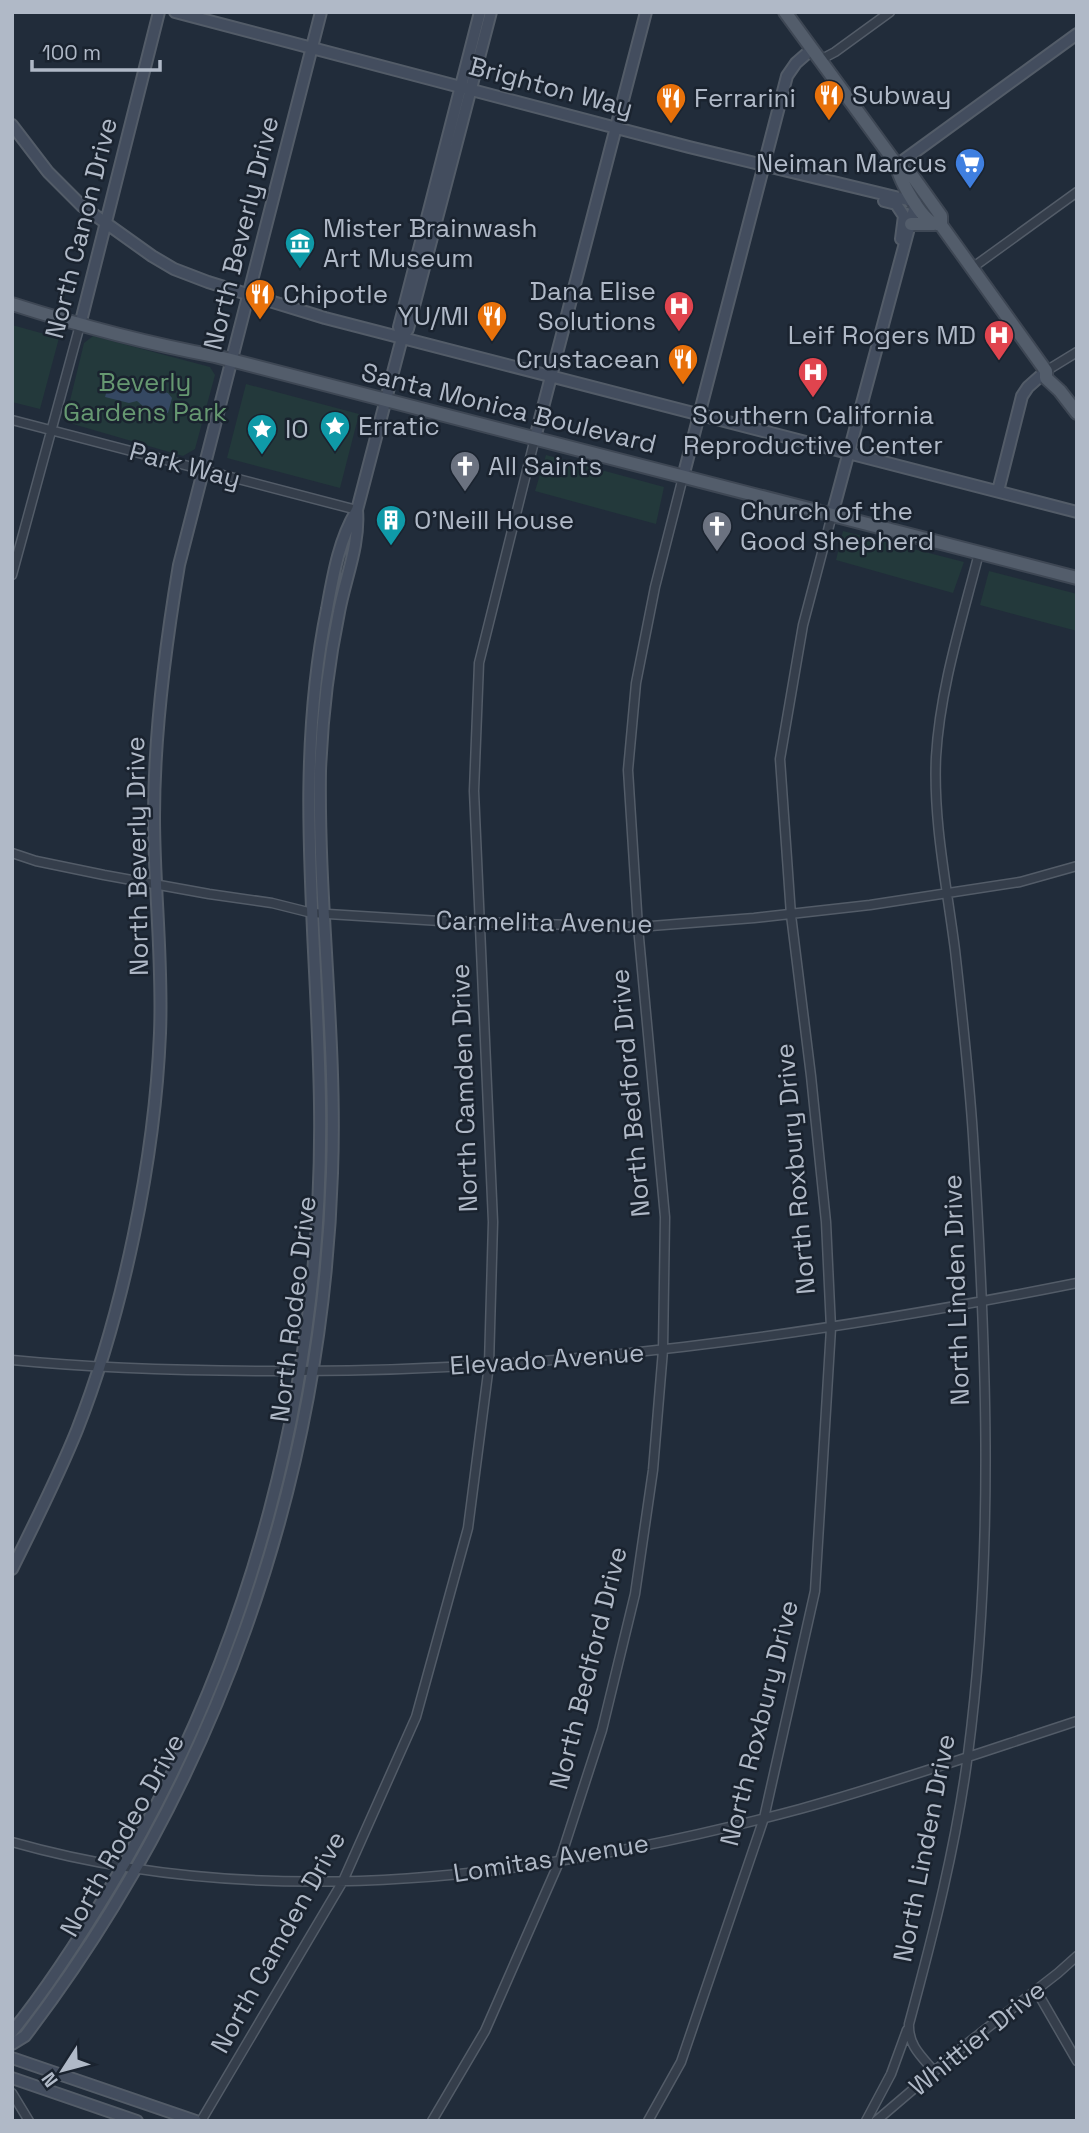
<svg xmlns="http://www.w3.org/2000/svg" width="1089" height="2133" viewBox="0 0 1089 2133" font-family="'Space Grotesk',sans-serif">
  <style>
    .green { fill: #23393b }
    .water { fill: #354862 }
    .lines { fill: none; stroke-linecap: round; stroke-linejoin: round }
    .street-casing { stroke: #535c68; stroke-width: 11 }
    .secondary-casing { stroke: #535c68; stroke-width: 14 }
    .primary-casing { stroke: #3e4754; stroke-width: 16 }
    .street { stroke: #353e4b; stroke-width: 8 }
    .secondary { stroke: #434d5e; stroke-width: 10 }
    .primary { stroke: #535d6b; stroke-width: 12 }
    .labels { text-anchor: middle; stroke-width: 5; stroke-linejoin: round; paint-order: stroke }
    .street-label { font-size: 26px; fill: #b0b9c7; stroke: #1a232f }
    .poi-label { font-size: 26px; fill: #b0b9c7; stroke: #1a232f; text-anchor: start }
    .park-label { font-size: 26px; fill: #669871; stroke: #1a232f }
  </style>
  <rect width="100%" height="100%" fill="#212c3a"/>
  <path class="green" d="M12 325 59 338 40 409 12 402Z
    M93 336 210 367 215 375 195 449 183 456 73 424 67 413 84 343Z
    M246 384 359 414 340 488 227 458Z
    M546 455 664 487 656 524 535 491Z
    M843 531 964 562 953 593 836 560Z
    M989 571 1077 594V631L980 605Z"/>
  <path class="water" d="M116 380 168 393 172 398 168 413 144 407 137 401 129 403 105 397 109 382Z"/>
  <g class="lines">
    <g class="street-casing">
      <path id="street" d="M820 60 835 52 890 12
        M972 268 1077 192
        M1046 371 1077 352
        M12 420 357 510
        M12 575 80 325
        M12 853 36 861 104 875 209 894 272 903 312 913 440 921 638 927 754 918 870 905 1020 882 1077 866
        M12 1360C103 1369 195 1371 286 1371 553 1372 816 1335 1077 1283
        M12 1842C269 1915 546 1877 800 1809 894 1783 985 1751 1077 1721
        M1036 1990 1077 2061
        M934 2071C921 2056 908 2045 909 2024 933 1935 956 1846 968 1754 995 1549 986 1342 973 1136 969 1074 962 1012 955 950 947 887 933 821 936 757 940 688 962 620 979 553
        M12 2093 29 2121
        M201 2121 343 1881 416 1717 468 1528 489 1365 493 1222 474 791 479 663 535 438
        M432 2121 485 2031 560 1860 602 1730 635 1594 653 1470 663 1350 665 1217 638 927 628 770 636 683 655 587 683 477
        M648 2121 681 2062 764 1818 815 1591 831 1328 826 1222 811 1076 791 915 780 759 803 625 832 515
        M866 2121 891 2074 907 2030
        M876 2121 964 2046 1058 1973 1077 1956"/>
    </g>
    <g class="secondary-casing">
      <path id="secondary" d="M175 12 689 147 916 202 832 515
        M12 125 48 172 82 206 152 256 174 269 208 282 325 318 1077 512
        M897 165 1077 34
        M884 201 896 204 904 216 901 239
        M80 325 159 12
        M402 338 399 327 480 12
        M535 438 646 12
        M683 477 787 76 796 63 812 49
        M998 491 1022 396 1028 387 1046 371
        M12 1569C35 1523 58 1477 77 1430 123 1313 155 1159 160 1033 163 961 154 889 154 817 154 732 165 648 179 565L321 12
        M12 2032C49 1986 81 1936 111 1886 252 1651 324 1378 320 1105 318 938 293 775 327 609 333 576 339 539 357 510L402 338 408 329 491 12
        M12 2044 25 2036C214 1788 322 1485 332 1173 337 1039 318 905 320 771 322 718 328 665 339 612 345 579 360 545 357 510
        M12 2058 196 2121
        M12 2078 137 2121"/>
    </g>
    <g class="primary-casing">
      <path id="primary" d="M785 12 897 165C898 178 919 214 931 222 934 224 938 224 941 225
        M897 165 911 174 941 216V225L1046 371V378L1060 391 1077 413
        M911 224H934
        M12 304C81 326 144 343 215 356L1077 578"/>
    </g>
    <use href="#street" class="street"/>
    <use href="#secondary" class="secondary"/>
    <use href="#primary" class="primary"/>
  </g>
  <defs>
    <g id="restaurant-pin" transform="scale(1.575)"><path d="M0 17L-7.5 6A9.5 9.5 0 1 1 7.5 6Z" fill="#e8710a" stroke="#1a232f"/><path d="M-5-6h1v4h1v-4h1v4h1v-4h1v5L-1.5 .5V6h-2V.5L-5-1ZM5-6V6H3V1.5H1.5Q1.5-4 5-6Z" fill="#fff"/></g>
    <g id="supermarket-pin" transform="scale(1.575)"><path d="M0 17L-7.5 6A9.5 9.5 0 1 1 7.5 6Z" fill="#3f7fe0" stroke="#1a232f"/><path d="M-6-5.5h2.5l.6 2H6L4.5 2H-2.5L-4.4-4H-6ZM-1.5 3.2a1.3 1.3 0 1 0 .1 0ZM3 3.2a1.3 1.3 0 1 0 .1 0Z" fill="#fff"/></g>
    <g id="museum-pin" transform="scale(1.575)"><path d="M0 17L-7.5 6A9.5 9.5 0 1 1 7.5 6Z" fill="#0f9aa8" stroke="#1a232f"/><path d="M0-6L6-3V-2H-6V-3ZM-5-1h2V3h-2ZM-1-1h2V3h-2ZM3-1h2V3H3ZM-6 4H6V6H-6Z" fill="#fff"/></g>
    <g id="hospital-pin" transform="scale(1.575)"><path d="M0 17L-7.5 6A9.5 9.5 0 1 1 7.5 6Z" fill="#e0444e" stroke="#1a232f"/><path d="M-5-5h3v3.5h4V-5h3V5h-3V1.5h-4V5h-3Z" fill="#fff"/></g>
    <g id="sight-pin" transform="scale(1.575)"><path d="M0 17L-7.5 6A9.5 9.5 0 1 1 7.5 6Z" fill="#0f9aa8" stroke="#1a232f"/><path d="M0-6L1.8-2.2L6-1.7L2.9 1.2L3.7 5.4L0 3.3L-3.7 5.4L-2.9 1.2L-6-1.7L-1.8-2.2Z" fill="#fff"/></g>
    <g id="church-pin" transform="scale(1.575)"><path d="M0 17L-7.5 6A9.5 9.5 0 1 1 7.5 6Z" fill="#6b7280" stroke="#1a232f"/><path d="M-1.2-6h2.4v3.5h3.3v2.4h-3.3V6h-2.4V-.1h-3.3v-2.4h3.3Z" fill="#fff"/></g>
    <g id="building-pin" transform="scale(1.575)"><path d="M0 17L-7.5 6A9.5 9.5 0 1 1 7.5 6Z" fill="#0f9aa8" stroke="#1a232f"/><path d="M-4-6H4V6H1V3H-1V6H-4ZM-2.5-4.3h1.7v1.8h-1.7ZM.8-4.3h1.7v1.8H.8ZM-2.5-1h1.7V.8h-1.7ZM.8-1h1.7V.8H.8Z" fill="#fff"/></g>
  </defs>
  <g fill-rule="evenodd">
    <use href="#restaurant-pin" x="829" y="95"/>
    <use href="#restaurant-pin" x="671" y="98"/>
    <use href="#supermarket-pin" x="970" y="163"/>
    <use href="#museum-pin" x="300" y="243"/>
    <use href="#restaurant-pin" x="260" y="294"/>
    <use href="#hospital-pin" x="679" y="306"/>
    <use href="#restaurant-pin" x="492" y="316"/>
    <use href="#hospital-pin" x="999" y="335"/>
    <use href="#restaurant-pin" x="683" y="359"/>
    <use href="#hospital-pin" x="813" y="372"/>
    <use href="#sight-pin" x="335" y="426"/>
    <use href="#sight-pin" x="262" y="429"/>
    <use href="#church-pin" x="465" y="466"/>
    <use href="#building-pin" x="391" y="520"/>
    <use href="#church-pin" x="717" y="526"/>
  </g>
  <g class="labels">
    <g class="street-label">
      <text transform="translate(551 87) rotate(15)" y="9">Brighton Way</text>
      <text transform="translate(81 228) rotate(-76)" y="9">North Canon Drive</text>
      <text transform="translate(241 233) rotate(-76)" y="9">North Beverly Drive</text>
      <text transform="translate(509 408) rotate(14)" y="9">Santa Monica Boulevard</text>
      <text transform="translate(185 465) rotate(15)" y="9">Park Way</text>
      <text transform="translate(137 856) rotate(-91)" y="9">North Beverly Drive</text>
      <text transform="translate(544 922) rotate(1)" y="9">Carmelita Avenue</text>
      <text transform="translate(464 1088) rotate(-92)" y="9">North Camden Drive</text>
      <text transform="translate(630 1093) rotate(-95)" y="9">North Bedford Drive</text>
      <text transform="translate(795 1169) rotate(-95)" y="9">North Roxbury Drive</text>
      <text transform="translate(956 1290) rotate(-92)" y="9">North Linden Drive</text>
      <text transform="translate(293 1309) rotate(-83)" y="9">North Rodeo Drive</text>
      <text transform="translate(547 1359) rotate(-4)" y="9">Elevado Avenue</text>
      <text transform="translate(588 1668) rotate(-76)" y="9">North Bedford Drive</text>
      <text transform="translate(759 1723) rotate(-76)" y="9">North Roxbury Drive</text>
      <text transform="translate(122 1835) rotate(-61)" y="9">North Rodeo Drive</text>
      <text transform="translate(924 1848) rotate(-79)" y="9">North Linden Drive</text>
      <text transform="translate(551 1858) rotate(-9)" y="9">Lomitas Avenue</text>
      <text transform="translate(278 1942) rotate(-61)" y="9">North Camden Drive</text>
      <text transform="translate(977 2038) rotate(-39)" y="9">Whittier Drive</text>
    </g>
    <g class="poi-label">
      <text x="852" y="104">Subway</text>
      <text x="694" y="107">Ferrarini</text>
      <text x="947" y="172" text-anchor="end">Neiman Marcus</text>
      <text x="323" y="237">Mister Brainwash<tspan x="323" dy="30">Art Museum</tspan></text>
      <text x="656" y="300" text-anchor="end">Dana Elise<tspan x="656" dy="30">Solutions</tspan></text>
      <text x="283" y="303">Chipotle</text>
      <text x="469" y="325" text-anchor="end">YU/MI</text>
      <text x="976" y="344" text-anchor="end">Leif Rogers MD</text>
      <text x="660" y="368" text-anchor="end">Crustacean</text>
      <text x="813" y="424" text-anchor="middle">Southern California<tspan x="813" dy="30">Reproductive Center</tspan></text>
      <text x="358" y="435">Erratic</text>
      <text x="285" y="438">IO</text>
      <text x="488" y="475">All Saints</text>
      <text x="740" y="520">Church of the<tspan x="740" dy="30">Good Shepherd</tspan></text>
      <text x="414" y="529">O'Neill House</text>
    </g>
    <g class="park-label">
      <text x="145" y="391">Beverly<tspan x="145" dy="30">Gardens Park</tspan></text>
    </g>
  </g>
  <rect width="1089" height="2133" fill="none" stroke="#b0b9c7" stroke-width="28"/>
  <g transform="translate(63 2070) rotate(234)" stroke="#1a232f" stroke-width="5" paint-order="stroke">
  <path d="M0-5L12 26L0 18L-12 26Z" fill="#b0b9c7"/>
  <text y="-10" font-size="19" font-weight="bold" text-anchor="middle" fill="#b0b9c7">N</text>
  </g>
  <path d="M32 60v10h128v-10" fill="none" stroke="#b0b9c7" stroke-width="3.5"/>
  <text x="42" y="60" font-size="21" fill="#b0b9c7" stroke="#1a232f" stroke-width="5" paint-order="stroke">100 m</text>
</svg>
